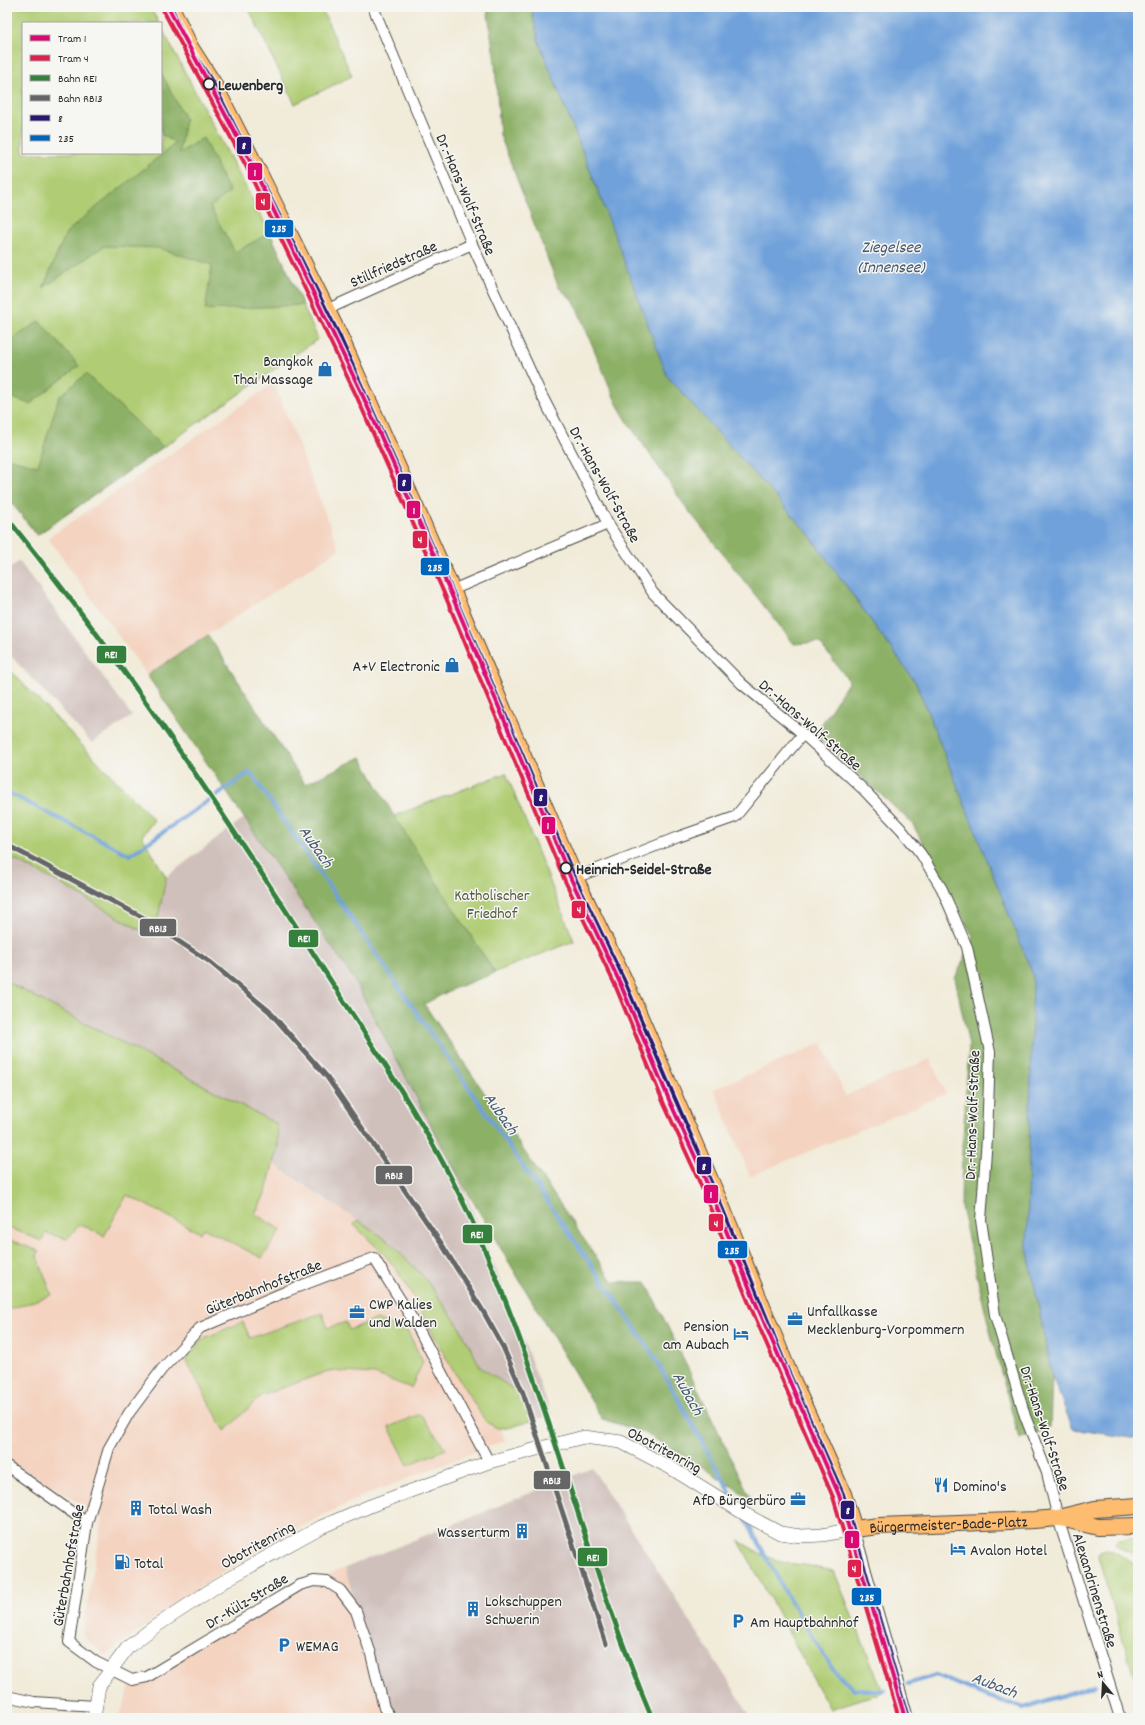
<svg xmlns="http://www.w3.org/2000/svg" width="1145" height="1725" viewBox="0 0 1145 1725" font-family="Dekko,sans-serif">
  <style>
    .built { fill: #f4d3c0 }
    .industrial { fill: #d0c0bc }
    .green { fill: #b0cd74; stroke: #6e7c50 }
    .forest { fill: #8cb066; stroke: #5c6e48 }
    .water { fill: #70a1da; stroke: #4e6682 }
    .lines { fill: none; stroke-linecap: round; stroke-linejoin: round }
    .stream { stroke: #70a1da; stroke-width: 4 }
    .minor-casing { stroke: #494845; stroke-width: 12 }
    .tertiary-casing { stroke: #494845; stroke-width: 14 }
    .primary-casing { stroke: #494845; stroke-width: 18 }
    .minor { stroke: #fff; stroke-width: 10 }
    .tertiary { stroke: #fff; stroke-width: 13 }
    .primary { stroke: #febc70; stroke-width: 16 }
    .bus-1-casing { stroke: #f6f6f2; stroke-width: 7 }
    .bus-2-casing { stroke: #f6f6f2; stroke-width: 7 }
    .bus-1 { stroke: #291770; stroke-width: 4 }
    .bus-2 { stroke: #0065bd; stroke-width: 4 }
    .rail-1-casing { stroke: #f6f6f2; stroke-width: 8 }
    .rail-2-casing { stroke: #f6f6f2; stroke-width: 8 }
    .rail-1 { stroke: #36803d; stroke-width: 5 }
    .rail-2 { stroke: #666; stroke-width: 5 }
    .tram-1-casing { stroke: #f6f6f2; stroke-width: 7 }
    .tram-2-casing { stroke: #f6f6f2; stroke-width: 7 }
    .tram-1 { stroke: #da0873; stroke-width: 4 }
    .tram-2 { stroke: #db214c; stroke-width: 4 }
    .stop-dot { fill: #f6f6f2; stroke: #2b2b2b; stroke-width: 2 }
    .labels { text-anchor: middle; stroke-width: 3; stroke-linejoin: round; paint-order: stroke }
    .stop-label { font-size: 16px; font-weight: bold; fill: #2b2b2b; stroke: #f6f6f2; text-anchor: start }
    .street-label { font-size: 16px; fill: #2b2b2b; stroke: #f6f6f2 }
    .poi-label { font-size: 16px; fill: #2b2b2b; stroke: #f6f6f2; text-anchor: start }
    .park-label { font-size: 16px; fill: #535c41; stroke: #f6f6f2 }
    .water-label { font-size: 17px; font-style: italic; fill: #475a71; stroke: #f6f6f2 }
    .line-badge { stroke: #f6f6f2; stroke-width: 1.5 }
    .badge-label { font-size: 11px; text-anchor: middle; font-weight: bold; fill: #fff }
  </style>
  <rect width="100%" height="100%" fill="#f6f6f2"/>
  <filter id="ink" filterUnits="userSpaceOnUse"><feTurbulence type="fractalNoise" baseFrequency=".025" numOctaves="2"/><feDisplacementMap in="SourceGraphic" scale="8" xChannelSelector="R" yChannelSelector="G"/><feConvolveMatrix kernelMatrix="1 2 1 2 8 2 1 2 1" color-interpolation-filters="sRGB"/></filter>
  <filter id="wash" filterUnits="userSpaceOnUse"><feTurbulence type="fractalNoise" baseFrequency=".012" numOctaves="4" result="noise"/><feDisplacementMap in="SourceGraphic" scale="16" xChannelSelector="R" yChannelSelector="G"/><feGaussianBlur stdDeviation="0.9" result="paint"/><feColorMatrix in="noise" values="0 0 0 0 0 0 0 0 0 0 0 0 0 0 0 0 0 1.4 0 .05"/><feComposite in="paint" operator="in"/></filter>
  <g filter="url(#wash)">
    <rect width="100%" height="100%" fill="#f1ebd9"/>
    <path class="built" d="M274 383 339 549 147 675 48 538Z
      M822 1043 845 1096 930 1059 946 1094 750 1176 714 1089Z
      M129 1086 258 1154 387 1240 481 1368 505 1440 366 1495 319 1517 216 1576 105 1655 82 1635 102 1517 10 1461H7V1214Z
      M345 1568 356 1611 391 1718H119L132 1680 147 1677 300 1585Z"/>
    <path class="industrial" d="M19 561 132 716 92 743 7 652V571Z
      M244 818 355 980 462 1183 552 1415 531 1421 521 1394 481 1368 459 1326 387 1240 258 1154 7 1214V856L54 880 154 937 166 877Z
      M592 1468 752 1718H391L376 1678 345 1568Z"/>
    <path class="green" d="M7 7H150L159 23H23V153H161V27L270 233 318 339 37 535 7 497Z
      M248 7H321L352 76 295 104Z
      M7 667 154 820 142 836 166 877 154 938 54 880 7 856Z
      M506 773 574 941 455 988 394 816Z
      M7 982 277 1124 278 1145 266 1192 255 1214 281 1230 262 1258 203 1228 200 1233 127 1195 104 1236 80 1224 67 1239 45 1233 42 1241 7 1227Z
      M358 1220 387 1240 424 1277 459 1326 481 1368 521 1394 531 1421 508 1428H497L486 1422 451 1367 411 1293 396 1269 384 1254 354 1225Z
      M7 1239 39 1251 37 1256 52 1295 7 1310Z
      M322 1313 328 1328 346 1322 349 1330 377 1319 408 1332 423 1362 411 1388 375 1374 328 1371 261 1396 225 1431 185 1359 204 1338 243 1322 250 1338Z
      M420 1414 446 1449 408 1465 389 1427Z
      M1138 1538V1556L1117 1546 1115 1543 1117 1540Z
      M739 1541 763 1555 785 1563 805 1565 834 1571 883 1692 830 1709Z
      M1107 1550 1113 1551 1138 1565V1666L1136 1667 1138 1674V1690L1098 1556 1100 1552Z"/>
    <path class="forest" d="M487 7H531L539 42 597 188 808 533 916 683 1034 975 1027 1247 1052 1376 1050 1428 1019 1439 989 1327 961 1208 962 1153 969 1046 955 978 974 938 912 823 815 735 849 681 819 642 794 644 685 506 627 421 616 402 574 301 559 288 500 135 495 63Z
      M161 72 185 119 179 153 203 138 230 192 210 207 235 252 270 233 303 305 205 310 212 265 158 248 104 246 43 288 66 233 82 219 176 143 161 134Z
      M39 321 79 366 30 404 7 396V343Z
      M86 374 163 447 37 535 7 497V458L38 466 59 397Z
      M208 635 305 784 361 757 394 816 495 973 455 988 424 1004 613 1282H646L751 1499 698 1464 643 1432 602 1419 462 1183 353 978 147 675Z"/>
    <path class="water" d="M531 7H1138V1439L1073 1429 1052 1376 1027 1247 1033 975 916 683 808 533 667 376 597 188 539 42Z"/>
    <g class="lines">
      <path class="stream" d="M7 792 130 855 250 772 651 1351 737 1504
        M746 1520 787 1595 832 1668 854 1690H884
        M908 1684 936 1675 986 1696 1023 1708 1095 1685"/>
    </g>
  </g>
  <g filter="url(#ink)">
    <g class="lines">
      <g class="minor-casing">
        <path id="minor" d="M373 7 472 244 540 392 608 524 653 593 742 684 803 734 863 789 901 829 921 854 942 889 967 947 990 1052 987 1138 981 1220 995 1315 1025 1416 1047 1473 1058 1518 1120 1718
          M328 309 472 244
          M452 590 608 524
          M575 878 678 837 735 817 803 734
          M7 1466 87 1523
          M854 1529 908 1718
          M7 1696 34 1702 95 1706
          M391 1718 384 1708 371 1654 356 1611 340 1590 327 1582 314 1581 300 1585 147 1677 132 1680 96 1662 69 1642 87 1523 109 1448 129 1413 162 1369 200 1328 287 1291 374 1258 418 1328 489 1462"/>
      </g>
      <g class="tertiary-casing">
        <path id="tertiary" d="M94 1718 99 1686 128 1647 153 1628 229 1578 321 1527 370 1506 489 1462 533 1450 584 1437 621 1442 671 1468 748 1516 780 1533 801 1536 822 1535 854 1529"/>
      </g>
      <g class="primary-casing">
        <g id="primary">
          <path id="s1" d="M171 7 190 47 213 83 261 177 340 337 452 590 575 878 624 980 723 1210 786 1366 843 1494 854 1529 879 1526 1034 1520 1058 1518 1095 1509 1138 1506"/>
          <path d="M1061 1518 1098 1527 1138 1526"/>
        </g>
      </g>
      <use href="#minor" class="minor"/>
      <use href="#tertiary" class="tertiary"/>
      <use href="#primary" class="primary"/>
      <g class="bus-1-casing">
        <path id="bus-1" d="M171 7 190 47 213 83 340 337 452 590 575 878 624 980 723 1210 786 1366 843 1494 908 1718"/>
      </g>
      <g class="bus-2-casing">
        <path id="bus-2" d="M166 10 185 50 208 86 335 340 446 592 569 880 619 982 717 1212 780 1368 837 1496 902 1718"/>
      </g>
      <use href="#bus-1" class="bus-1"/>
      <use href="#bus-2" class="bus-2"/>
      <g class="rail-1-casing">
        <path id="rail-1" d="M7 518C43 563 78 608 112 655 185 755 253 859 320 964 373 1047 430 1129 471 1219 545 1380 583 1555 652 1718"/>
      </g>
      <g class="rail-2-casing">
        <path id="rail-2" d="M7 845 142 917 210 962 269 1011 327 1077 441 1243 483 1311 503 1347 523 1393 606 1644"/>
      </g>
      <use href="#rail-1" class="rail-1"/>
      <use href="#rail-2" class="rail-2"/>
      <g class="tram-1-casing">
        <path id="tram-1" d="M168 7 250 161 361 392 450 591 571 879 620 983 670 1102 703 1174 754 1299 839 1495 905 1718"/>
      </g>
      <g class="tram-2-casing">
        <path id="tram-2" d="M163 10 245 164 356 395 444 593 565 881 615 985 664 1104 697 1176 748 1301 833 1497 899 1718"/>
      </g>
      <use href="#tram-1" class="tram-1"/>
      <use href="#tram-2" class="tram-2"/>
    </g>
  </g>
  <defs>
    <g id="shop-bare" transform="scale(1.2)"><path d="M-5-2.5h2.3a2.7 3.5 0 0 1 5.4 0H5L5.5 6h-11ZM-1.5-2.5h3a1.5 2.3 0 0 0-3 0Z" fill="#1f6fb2" stroke="#f6f6f2" stroke-width="2.5" paint-order="stroke"/></g>
    <g id="office-bare" transform="scale(1.2)"><path d="M-6-3h4V-5.5h4V-3h4V5H-6ZM-1-4.5V-3h2v-1.5ZM-6 0V1H6V0Z" fill="#1f6fb2" stroke="#f6f6f2" stroke-width="2.5" paint-order="stroke"/></g>
    <g id="hotel-bare" transform="scale(1.2)"><path d="M-6-4.5h1.5V1H6V5H4.5V3h-9V5H-6ZM-4 0a1.8 1.8 0 1 1 3.6 0ZM.5 0V-2.5h3Q6-2.5 6 0Z" fill="#1f6fb2" stroke="#f6f6f2" stroke-width="2.5" paint-order="stroke"/></g>
    <g id="restaurant-bare" transform="scale(1.2)"><path d="M-5-6h1v4h1v-4h1v4h1v-4h1v5L-1.5 .5V6h-2V.5L-5-1ZM5-6V6H3V1.5H1.5Q1.5-4 5-6Z" fill="#1f6fb2" stroke="#f6f6f2" stroke-width="2.5" paint-order="stroke"/></g>
    <g id="building-bare" transform="scale(1.2)"><path d="M-4-6H4V6H1V3H-1V6H-4ZM-2.5-4.3h1.7v1.8h-1.7ZM.8-4.3h1.7v1.8H.8ZM-2.5-1h1.7V.8h-1.7ZM.8-1h1.7V.8H.8Z" fill="#1f6fb2" stroke="#f6f6f2" stroke-width="2.5" paint-order="stroke"/></g>
    <g id="fuel-bare" transform="scale(1.2)"><path d="M-5.5-6h7V0h2V4h1.3V-2.5L3-4.5l.8-.8L6-3V5H2.5V1h-1V6h-7ZM-4.2-4.7v3.2H.2V-4.7Z" fill="#1f6fb2" stroke="#f6f6f2" stroke-width="2.5" paint-order="stroke"/></g>
    <g id="parking-bare" transform="scale(1.2)"><path d="M-3.5-5.5H1a3.5 3.5 0 0 1 0 7H-1V5.5H-3.5ZM-1-3.4V-.6H.8a1.4 1.4 0 0 0 0-2.8Z" fill="#1f6fb2" stroke="#f6f6f2" stroke-width="2.5" paint-order="stroke"/></g>
  </defs>
  <g fill-rule="evenodd">
    <use href="#shop-bare" x="325" y="369"/>
    <use href="#shop-bare" x="452" y="665"/>
    <use href="#office-bare" x="357" y="1312"/>
    <use href="#office-bare" x="795" y="1319"/>
    <use href="#hotel-bare" x="741" y="1334"/>
    <use href="#restaurant-bare" x="941" y="1485"/>
    <use href="#office-bare" x="798" y="1499"/>
    <use href="#building-bare" x="136" y="1508"/>
    <use href="#building-bare" x="522" y="1531"/>
    <use href="#hotel-bare" x="958" y="1549"/>
    <use href="#fuel-bare" x="122" y="1562"/>
    <use href="#building-bare" x="473" y="1609"/>
    <use href="#parking-bare" x="738" y="1621"/>
    <use href="#parking-bare" x="284" y="1645"/>
  </g>
  <g class="stop-dot">
    <circle cx="209" cy="84" r="5.5"/>
    <circle cx="566" cy="868" r="5.5"/>
  </g>
  <g class="labels">
    <g class="stop-label">
      <text x="218" y="90">Lewenberg</text>
      <text x="576" y="874">Heinrich-Seidel-Straße</text>
    </g>
    <g class="street-label">
      <text transform="translate(467 194) rotate(67)" y="6">Dr.-Hans-Wolf-Straße</text>
      <text transform="translate(393 263) rotate(-24)" y="6">Stillfriedstraße</text>
      <text transform="translate(606 484) rotate(61)" y="6">Dr.-Hans-Wolf-Straße</text>
      <text transform="translate(811 724) rotate(41)" y="6">Dr.-Hans-Wolf-Straße</text>
      <text transform="translate(971 1115) rotate(-88)" y="6">Dr.-Hans-Wolf-Straße</text>
      <text transform="translate(263 1286) rotate(-22)" y="6">Güterbahnhofstraße</text>
      <text transform="translate(1046 1428) rotate(72)" y="6">Dr.-Hans-Wolf-Straße</text>
      <text transform="translate(665 1449) rotate(28)" y="6">Obotritenring</text>
      <text dy="6" stroke="none"><textPath href="#s1" startOffset="1764">Bürgermeister-Bade-Platz</textPath></text>
      <text transform="translate(257 1544) rotate(-29)" y="6">Obotritenring</text>
      <text transform="translate(67 1565) rotate(-80)" y="6">Güterbahnhofstraße</text>
      <text transform="translate(1096 1590) rotate(73)" y="6">Alexandrinenstraße</text>
      <text transform="translate(246 1600) rotate(-31)" y="6">Dr.-Külz-Straße</text>
    </g>
    <g class="poi-label">
      <text x="313" y="366" text-anchor="end">Bangkok<tspan x="313" dy="18">Thai Massage</tspan></text>
      <text x="440" y="671" text-anchor="end">A+V Electronic</text>
      <text x="369" y="1309">CWP Kalies<tspan x="369" dy="18">und Walden</tspan></text>
      <text x="807" y="1316">Unfallkasse<tspan x="807" dy="18">Mecklenburg-Vorpommern</tspan></text>
      <text x="729" y="1331" text-anchor="end">Pension<tspan x="729" dy="18">am Aubach</tspan></text>
      <text x="953" y="1491">Domino's</text>
      <text x="786" y="1505" text-anchor="end">AfD Bürgerbüro</text>
      <text x="148" y="1514">Total Wash</text>
      <text x="510" y="1537" text-anchor="end">Wasserturm</text>
      <text x="970" y="1555">Avalon Hotel</text>
      <text x="134" y="1568">Total</text>
      <text x="485" y="1606">Lokschuppen<tspan x="485" dy="18">Schwerin</tspan></text>
      <text x="750" y="1627">Am Hauptbahnhof</text>
      <text x="296" y="1651">WEMAG</text>
    </g>
    <g class="park-label">
      <text x="492" y="900">Katholischer<tspan x="492" dy="18">Friedhof</tspan></text>
    </g>
    <g class="water-label">
      <text x="891" y="252">Ziegelsee<tspan x="891" dy="20">(Innensee)</tspan></text>
      <text transform="translate(317 846) rotate(55)" y="6">Aubach</text>
      <text transform="translate(502 1113) rotate(55)" y="6">Aubach</text>
      <text transform="translate(689 1393) rotate(61)" y="6">Aubach</text>
      <text transform="translate(995 1684) rotate(21)" y="6">Aubach</text>
    </g>
  </g>
  <g class="line-badge">
    <rect x="236" y="136" width="16" height="19" rx="4" fill="#291770"/>
    <rect x="247" y="162" width="16" height="19" rx="4" fill="#da0873"/>
    <rect x="255" y="192" width="16" height="19" rx="4" fill="#db214c"/>
    <rect x="264" y="219" width="30" height="19" rx="4" fill="#0065bd"/>
    <rect x="397" y="473" width="15" height="19" rx="4" fill="#291770"/>
    <rect x="406" y="500" width="15" height="19" rx="4" fill="#da0873"/>
    <rect x="412" y="530" width="16" height="19" rx="4" fill="#db214c"/>
    <rect x="420" y="557" width="30" height="19" rx="4" fill="#0065bd"/>
    <rect x="96" y="645" width="31" height="19" rx="4" fill="#36803d"/>
    <rect x="533" y="788" width="15" height="19" rx="4" fill="#291770"/>
    <rect x="541" y="816" width="15" height="19" rx="4" fill="#da0873"/>
    <rect x="571" y="900" width="15" height="19" rx="4" fill="#db214c"/>
    <rect x="139" y="918" width="38" height="19" rx="4" fill="#666"/>
    <rect x="288" y="929" width="31" height="19" rx="4" fill="#36803d"/>
    <rect x="696" y="1156" width="16" height="19" rx="4" fill="#291770"/>
    <rect x="375" y="1165" width="38" height="20" rx="4" fill="#666"/>
    <rect x="703" y="1184" width="16" height="20" rx="4" fill="#da0873"/>
    <rect x="708" y="1213" width="16" height="19" rx="4" fill="#db214c"/>
    <rect x="462" y="1224" width="31" height="20" rx="4" fill="#36803d"/>
    <rect x="717" y="1240" width="31" height="19" rx="4" fill="#0065bd"/>
    <rect x="533" y="1470" width="38" height="20" rx="4" fill="#666"/>
    <rect x="840" y="1500" width="15" height="20" rx="4" fill="#291770"/>
    <rect x="844" y="1530" width="16" height="19" rx="4" fill="#da0873"/>
    <rect x="577" y="1547" width="31" height="20" rx="4" fill="#36803d"/>
    <rect x="847" y="1559" width="15" height="19" rx="4" fill="#db214c"/>
    <rect x="851" y="1587" width="31" height="19" rx="4" fill="#0065bd"/>
  </g>
  <g class="badge-label">
    <text x="244" y="149">8</text>
    <text x="255" y="176">1</text>
    <text x="263" y="205">4</text>
    <text x="279" y="232">235</text>
    <text x="404" y="486">8</text>
    <text x="414" y="514">1</text>
    <text x="420" y="543">4</text>
    <text x="435" y="571">235</text>
    <text x="111" y="658">RE1</text>
    <text x="541" y="801">8</text>
    <text x="548" y="829">1</text>
    <text x="579" y="913">4</text>
    <text x="158" y="932">RB13</text>
    <text x="304" y="942">RE1</text>
    <text x="704" y="1170">8</text>
    <text x="394" y="1179">RB13</text>
    <text x="711" y="1198">1</text>
    <text x="716" y="1227">4</text>
    <text x="477" y="1238">RE1</text>
    <text x="732" y="1254">235</text>
    <text x="552" y="1484">RB13</text>
    <text x="848" y="1514">8</text>
    <text x="852" y="1543">1</text>
    <text x="593" y="1561">RE1</text>
    <text x="854" y="1572">4</text>
    <text x="867" y="1601">235</text>
  </g>
  <rect width="1145" height="1725" fill="none" stroke="#f6f6f2" stroke-width="24"/>
  <rect x="22" y="22" width="140" height="132" fill="#f6f6f2" stroke="#a5a5a2"/>
  <rect x="30" y="35" width="20" height="6" fill="#da0873" stroke="#a5a5a2"/>
  <text x="58" y="42" font-size="12" fill="#2b2b2b">Tram 1</text>
  <rect x="30" y="55" width="20" height="6" fill="#db214c" stroke="#a5a5a2"/>
  <text x="58" y="62" font-size="12" fill="#2b2b2b">Tram 4</text>
  <rect x="30" y="75" width="20" height="6" fill="#36803d" stroke="#a5a5a2"/>
  <text x="58" y="82" font-size="12" fill="#2b2b2b">Bahn RE1</text>
  <rect x="30" y="95" width="20" height="6" fill="#666666" stroke="#a5a5a2"/>
  <text x="58" y="102" font-size="12" fill="#2b2b2b">Bahn RB13</text>
  <rect x="30" y="115" width="20" height="6" fill="#291770" stroke="#a5a5a2"/>
  <text x="58" y="122" font-size="12" fill="#2b2b2b">8</text>
  <rect x="30" y="135" width="20" height="6" fill="#0065bd" stroke="#a5a5a2"/>
  <text x="58" y="142" font-size="12" fill="#2b2b2b">235</text>
  <g transform="translate(1103 1683) rotate(342)" stroke="#f6f6f2" stroke-width="3" paint-order="stroke">
  <path d="M0-3L7 15L0 10L-7 15Z" fill="#2b2b2b"/>
  <text y="-6" font-size="11" font-weight="bold" text-anchor="middle" fill="#2b2b2b">N</text>
  </g>
</svg>
